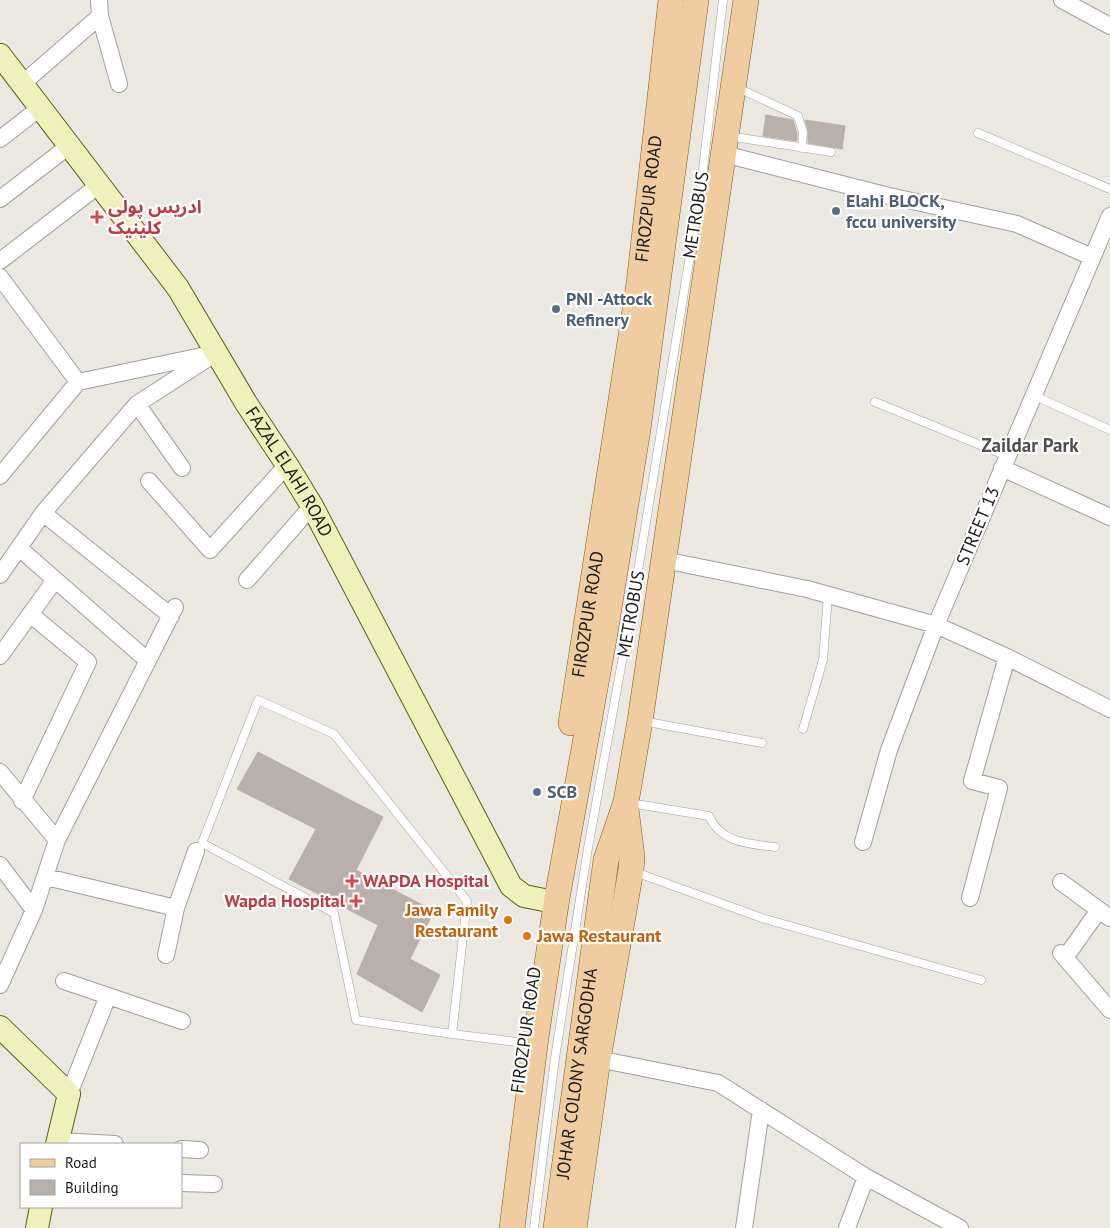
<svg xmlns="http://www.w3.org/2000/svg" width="1110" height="1228" viewBox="0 0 1110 1228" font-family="'PT Sans','Noto Sans Arabic',sans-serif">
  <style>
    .building { fill: #b8b1ab; stroke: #bbafa5 }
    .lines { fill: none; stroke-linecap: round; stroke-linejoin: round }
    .lane-casing { stroke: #9f9f9f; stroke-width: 9 }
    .street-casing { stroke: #9f9f9f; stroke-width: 18 }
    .secondary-casing { stroke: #5a6211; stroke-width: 24 }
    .primary-casing { stroke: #805a11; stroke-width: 26 }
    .lane { stroke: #fff; stroke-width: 8 }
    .street { stroke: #fff; stroke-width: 16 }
    .secondary { stroke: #eef1ba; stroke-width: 22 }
    .primary { stroke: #f0cda1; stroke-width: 25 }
    .service-dot { fill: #5c6f8a; stroke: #fff; stroke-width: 2 }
    .health-dot { fill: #e0444e; stroke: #fff; stroke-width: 2 }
    .food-dot { fill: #e8710a; stroke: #fff; stroke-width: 2 }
    .labels { text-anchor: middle; stroke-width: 4.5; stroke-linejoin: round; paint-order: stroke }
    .street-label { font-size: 18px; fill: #1b1b1b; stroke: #fff }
    .service-label { font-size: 18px; font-weight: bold; fill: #4e5e75; stroke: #fff; text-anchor: start }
    .health-label { font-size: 18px; font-weight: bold; fill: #be3a42; stroke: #fff; text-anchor: start }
    .food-label { font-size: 18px; font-weight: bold; fill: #c56008; stroke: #fff; text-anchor: end }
    .neighbourhood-label { font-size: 19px; font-weight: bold; fill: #4e4e4e; stroke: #fff }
  </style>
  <rect width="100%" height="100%" fill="#ebe8e1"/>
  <path class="building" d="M766 115 793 120 797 133V141L763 136Z
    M805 120 845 126 842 149 808 143V131Z
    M258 752 383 817 356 870 434 911 410 959 440 975 422 1012 357 974 378 925 289 879 316 829 237 789Z"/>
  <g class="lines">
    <g class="lane-casing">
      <path id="lane" d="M738 88 798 116 803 132 802 148
        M978 133 1110 189
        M728 136 831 152
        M1033 395 1110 430
        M875 402 1007 456
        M642 721 762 743
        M803 729 823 660 828 595
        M630 803 709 816C721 843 749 844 775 847
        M635 872 762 918 981 980
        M452 1034 356 1020 334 913 202 843 258 700 334 734 467 901 452 1034 525 1043
        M534 1228 555 1058 588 848 633 601 700 195 723 0"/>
    </g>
    <g class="street-casing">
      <path id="street" d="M99 0 100 16 119 84
        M1062 0 1110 26
        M22 84 100 16
        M0 139 40 108
        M724 154 889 196 1017 224 1092 257
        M0 199 69 146
        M0 261 99 185
        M0 277 78 382
        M137 404 182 468
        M1002 468 1110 517
        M0 476 78 382 216 353 137 404 43 513 0 575
        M149 481 210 550 287 465
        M43 513 171 616
        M19 548 148 661
        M664 560 807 589 936 625 1007 657 1110 709
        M247 580 312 506
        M0 656 55 580
        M0 772 57 840
        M22 801 88 662 30 614
        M863 842 889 750 936 625 1110 216
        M0 865 34 910
        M46 877 176 908
        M1061 882 1110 918
        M970 898 999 788 972 781 1007 657
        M1061 953 1110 1010
        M166 955 176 908 196 851
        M1065 958 1099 910
        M64 981 182 1021
        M0 985 34 910 57 840 175 607
        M598 1059 718 1083 866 1177 960 1228
        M69 1094 108 996
        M58 1141 115 1144
        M181 1149 200 1150
        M181 1183 214 1184
        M744 1228 761 1110
        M847 1228 866 1177"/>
    </g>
    <g class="secondary-casing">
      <g id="secondary">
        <path id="s1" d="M0 55 178 288 246 403 287 465 312 506 511 886 524 896 544 900"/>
        <path d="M0 1027 69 1094 57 1144"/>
        <path d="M37 1228 41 1207"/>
      </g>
    </g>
    <g class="primary-casing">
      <g id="primary">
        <path id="s2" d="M571 723 639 284 671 0"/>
        <path d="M512 1228 536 1037 557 898 605 633 638 429 696 0"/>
        <path id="s3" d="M556 1228 606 860 626 802 640 721 746 0"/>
        <path d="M574 1228 598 1059 631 870 632 857 626 809"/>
      </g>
    </g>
    <use href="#lane" class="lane"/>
    <use href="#street" class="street"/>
    <use href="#secondary" class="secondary"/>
    <use href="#primary" class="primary"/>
  </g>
  <g class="service-dot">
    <circle cx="836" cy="211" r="5"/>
    <circle cx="556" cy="309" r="5"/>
    <circle cx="537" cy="792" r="5"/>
  </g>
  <g class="health-dot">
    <path d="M94.5 209.5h5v5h5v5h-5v5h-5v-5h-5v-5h5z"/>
    <path d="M349.5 873.5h5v5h5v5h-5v5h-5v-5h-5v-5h5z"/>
    <path d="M353.5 893.5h5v5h5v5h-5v5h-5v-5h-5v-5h5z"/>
  </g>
  <g class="food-dot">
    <circle cx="508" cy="920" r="5"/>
    <circle cx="527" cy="936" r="5"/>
  </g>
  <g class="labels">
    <g class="street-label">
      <text dy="6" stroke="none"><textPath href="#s2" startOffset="530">FIROZPUR ROAD</textPath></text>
      <text transform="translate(696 215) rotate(-81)" y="6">METROBUS</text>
      <text dy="6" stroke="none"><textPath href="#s1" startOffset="508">FAZAL ELAHI ROAD</textPath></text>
      <text transform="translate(978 526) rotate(-67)" y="6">STREET 13</text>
      <text dy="6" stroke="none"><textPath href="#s2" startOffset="110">FIROZPUR ROAD</textPath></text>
      <text transform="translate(631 614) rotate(-80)" y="6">METROBUS</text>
      <text transform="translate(526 1030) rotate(-82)" y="6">FIROZPUR ROAD</text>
      <text dy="6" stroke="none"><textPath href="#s3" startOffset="156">JOHAR COLONY SARGODHA</textPath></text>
    </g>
    <g class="service-label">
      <text x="846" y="207">Elahi BLOCK,<tspan x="846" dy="21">fccu university</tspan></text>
      <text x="566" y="305">PNI -Attock<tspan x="566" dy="21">Refinery</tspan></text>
      <text x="547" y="798">SCB</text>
    </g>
    <g class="health-label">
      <text x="108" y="213">ادریس پولی<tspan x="108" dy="21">کلینیک</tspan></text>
      <text x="363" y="887">WAPDA Hospital</text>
      <text x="345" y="907" text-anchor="end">Wapda Hospital</text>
    </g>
    <g class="food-label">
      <text x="498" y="916">Jawa Family<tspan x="498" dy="21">Restaurant</tspan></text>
      <text x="537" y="942" text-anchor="start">Jawa Restaurant</text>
    </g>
    <g class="neighbourhood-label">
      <text x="1030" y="452">Zaildar Park</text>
    </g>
  </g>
  <rect x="20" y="1143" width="162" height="65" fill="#ffffff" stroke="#a4a4a4"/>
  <rect x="30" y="1159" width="25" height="8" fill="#f0cda1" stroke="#a4a4a4"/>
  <text x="65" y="1168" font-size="15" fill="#1b1b1b">Road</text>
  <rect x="30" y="1180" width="25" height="15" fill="#b8b1ab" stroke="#a4a4a4"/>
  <text x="65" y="1193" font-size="15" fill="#1b1b1b">Building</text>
</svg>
